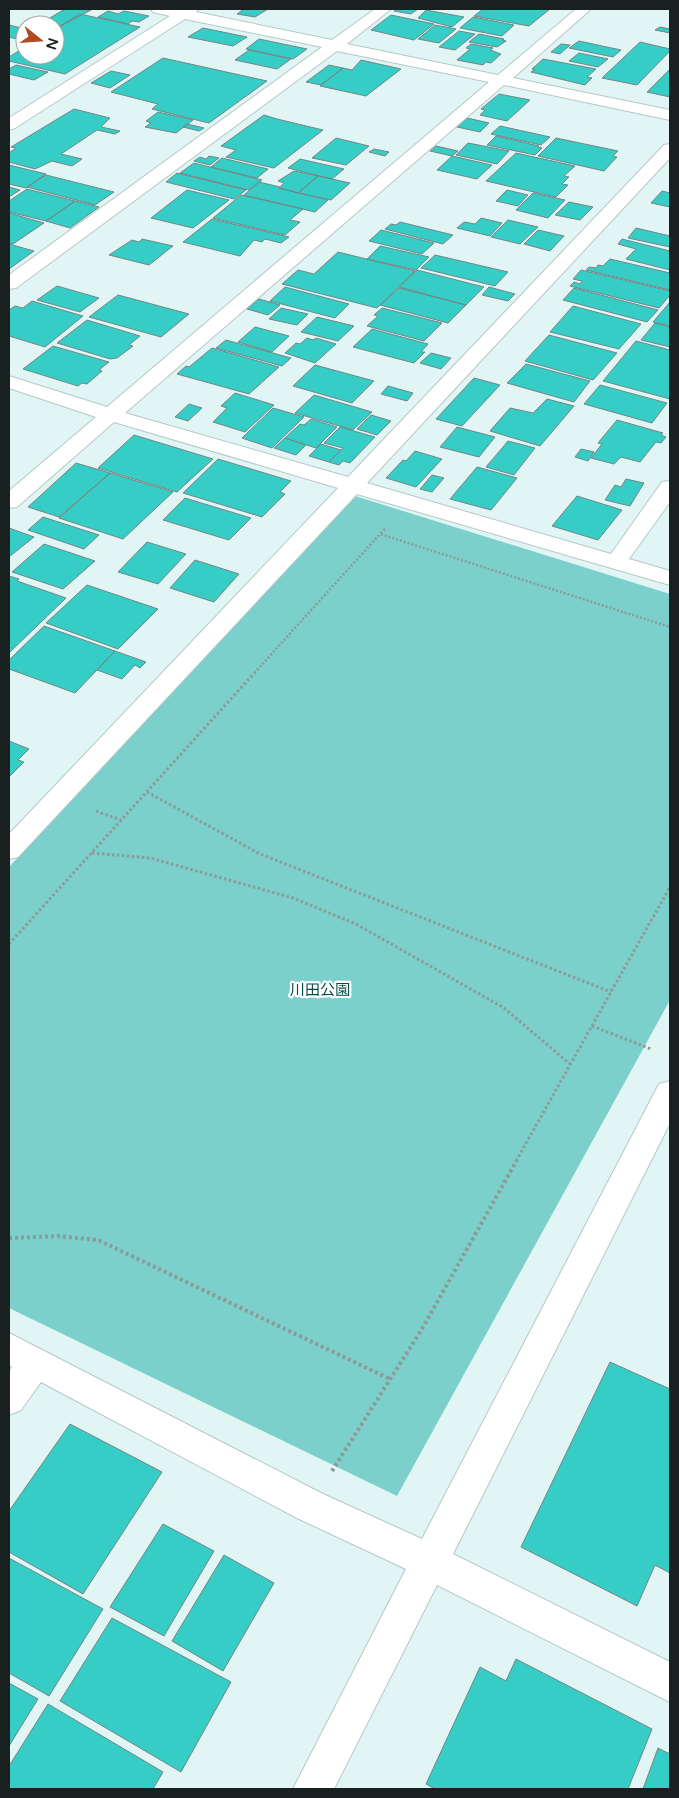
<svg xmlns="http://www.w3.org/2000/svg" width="679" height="1798" viewBox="0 0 679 1798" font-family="'Varela Round','Noto Sans JP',sans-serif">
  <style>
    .green { fill: #7bd0cb }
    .building { fill: #36cdc7; stroke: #728684 }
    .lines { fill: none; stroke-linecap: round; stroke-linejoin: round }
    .minor-casing { stroke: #b4c9c7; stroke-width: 2 }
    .path-far2 { stroke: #8c9b9a; stroke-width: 2.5; stroke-dasharray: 2 2; stroke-linecap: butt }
    .path-far1 { stroke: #8c9b9a; stroke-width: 3; stroke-dasharray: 2.5 2.5; stroke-linecap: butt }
    .path { stroke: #8c9b9a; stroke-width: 4; stroke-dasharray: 3 3; stroke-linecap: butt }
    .minor { fill: #fff; fill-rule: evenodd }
    .labels { text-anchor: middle; stroke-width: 4.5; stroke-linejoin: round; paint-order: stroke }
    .park-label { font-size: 15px; fill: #064946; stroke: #fff }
  </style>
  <rect width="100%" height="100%" fill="#e0f5f4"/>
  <path class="green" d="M355 496 670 594V1000L397 1496 9 1308V867Z"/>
  <path class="building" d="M65 9 91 10 55 29V25H38Z
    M244 9H268L255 17 237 14Z
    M396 9H418L411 14 394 11Z
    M483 9H550L529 26 474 16Z
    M426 10 464 17 452 27 418 18Z
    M108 11 118 14 124 11 149 16 139 22 132 21 128 24 98 17Z
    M80 14 140 27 65 74 9 61V57L25 47V55H55V29Z
    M391 15 434 24 414 40 371 30Z
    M473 17 514 25 502 36 460 28Z
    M9 25 25 29V41L9 37Z
    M435 25 456 29 439 43 418 39Z
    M660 27 670 29V33L655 30Z
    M203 28 247 37 233 46 188 37Z
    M459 31 475 34 455 50 439 47Z
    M479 34 504 39 502 40 506 41 497 47 469 42Z
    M259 39 307 49 293 59 246 49Z
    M579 41 621 50 613 57 569 48Z
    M640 42 670 49V51L637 85 602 78Z
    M471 44 493 48 490 50 501 54 491 63 486 62 483 65 457 60 470 49 466 48Z
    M561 44 570 45 560 54 551 52Z
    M249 50 291 59 277 69 235 60Z
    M579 53 608 59 598 67 569 61Z
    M163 58 267 81 209 123 152 109 158 104 111 92Z
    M543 59 596 69 587 77 592 78 585 85 531 72 535 70 532 69Z
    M361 60 401 69 366 96 320 86 343 68 352 70Z
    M16 65 48 72 34 80 9 74V69Z
    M329 65 343 68 321 85 306 82Z
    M670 69V97L647 92Z
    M111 71 130 75 110 88 91 83Z
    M499 94 530 100 507 121 480 115 485 110 481 109Z
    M74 109 110 118 101 127 120 131 115 134 97 130 61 154 82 159 72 166 52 161 35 169 9 162V153L16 148 11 147Z
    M158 112 193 120 176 133 145 127 151 123 146 121Z
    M264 115 277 119 323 130 274 168 226 157 236 150 221 146Z
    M467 118 489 123 480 132 457 127Z
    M187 124 204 128 199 131 183 127Z
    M500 126 550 137 541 145 491 134Z
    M496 136 539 146 538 147 542 148 535 155 487 145Z
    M336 138 369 146 346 165 312 158Z
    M556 138 618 151 613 156 617 157 604 171 538 156Z
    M468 143 509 151 497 164 456 155Z
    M436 146 458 151 452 156 430 151Z
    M374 149 389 152 385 156 369 152Z
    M516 153 575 166 564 176 569 177 562 184 568 185 556 197 486 181Z
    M209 156 219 158 210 165 194 161 200 157 206 159Z
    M452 156 492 165 477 179 437 170Z
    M222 158 268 169 257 178 211 167Z
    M300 159 344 169 332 179 288 168Z
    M194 163 262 180 249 190 180 173Z
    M9 165 46 174 26 188 9 184Z
    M294 171 318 176 298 193 279 188 284 183 278 181Z
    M177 173 246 190 234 199 166 182Z
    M46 175 114 192 95 205 27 187Z
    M318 176 350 183 331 200 298 193Z
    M259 182 280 187 279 188 328 200 315 212 244 195Z
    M9 187 20 190 9 197Z
    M27 189 75 201 46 221 9 212V201Z
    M187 190 229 200 193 228 151 218Z
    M507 190 528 195 518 206 496 201Z
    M662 191 670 193V207L651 203Z
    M533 193 565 200 548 218 516 210Z
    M241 195 303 209 290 220 300 222 285 235 213 218Z
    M75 201 99 207 70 228 46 221Z
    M569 202 593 207 580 220 555 215Z
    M9 213 44 223 13 244 9 243Z
    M481 218 502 223 490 236 457 228 464 222 475 224Z
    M212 219 289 237 281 243 265 239 262 242 254 240 240 256 183 242Z
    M508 220 538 227 520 244 491 237Z
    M400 222 453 235 443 244 385 229 391 224 396 225Z
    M636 228 670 236V247L628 238Z
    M381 230 434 243 422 254 369 241Z
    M538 230 564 236 550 251 524 244Z
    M142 239 173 246 149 265 109 255 132 240 139 242Z
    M622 239 670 251V270L626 259 636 249 618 244Z
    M9 244 34 251 9 269Z
    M380 246 429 257 416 270 367 259Z
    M338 252 415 271 377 308 282 284 298 270 314 274Z
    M435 255 508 272 495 286 421 268Z
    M610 259 670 273V290L586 270 589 267 596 268 598 265 603 266Z
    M417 270 484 287 466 305 399 287Z
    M581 270 670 291V295L659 308 570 286 574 282 580 284 582 281 573 279Z
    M57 286 99 298 80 312 37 300Z
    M285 287 349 304 335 318 270 301Z
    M489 287 515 294 508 301 482 295Z
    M399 288 466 305 448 323 380 305Z
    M574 288 658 310 647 322 563 300Z
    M118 295 189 314 161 337 89 317Z
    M259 299 280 305 268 315 247 309Z
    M32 301 83 316 45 347 9 336V310L15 306 23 308Z
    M670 302V326L653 322Z
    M573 306 641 324 619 349 550 332Z
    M281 308 308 314 297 325 269 319Z
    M382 308 442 323 424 341 367 326 378 316 374 315Z
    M317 317 354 326 338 341 301 332Z
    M87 320 140 336 129 345 133 346 117 358 110 359 57 343Z
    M655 323 670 327V347L641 340Z
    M255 327 289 336 272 352 238 342Z
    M372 329 428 344 421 352H425L414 363 353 347Z
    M549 335 617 353 593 380 525 361Z
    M307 338 313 340 316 338 336 344 315 363 285 353 296 343 300 344Z
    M226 340 291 358 282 366 216 348Z
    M636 341 670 350V399L603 381Z
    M53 346 109 362 99 370 102 371 87 384 82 383 78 386 23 369Z
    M212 348 279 367 249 394 177 374 186 366 189 367Z
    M431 353 451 358 441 369 420 363Z
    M526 364 590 381 574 402 507 383Z
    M315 365 374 381 352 403 293 386Z
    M474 378 500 385 462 426 436 419Z
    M600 385 667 403 652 423 584 404Z
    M388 386 413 393 407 401 381 394Z
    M235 393 274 405 245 432 213 422 227 408 221 406Z
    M314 395 372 412 353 430 295 413Z
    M547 399 574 406 540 446 490 431 510 408 533 413Z
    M189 404 202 408 188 421 175 417Z
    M273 408 304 417 272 448 242 438Z
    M371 415 391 421 377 435 357 429Z
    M311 419 337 427 316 448 285 438 300 424 304 425Z
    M617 420 663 433 661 435 666 437 661 443 656 442 640 462 621 457 614 464 591 458 602 444 598 443Z
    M340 427 375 437 350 463 343 461 339 465 329 462 343 448 324 443Z
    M457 427 495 437 479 457 440 447Z
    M134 435 213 459 177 492 98 468Z
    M285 438 306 445 296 455 274 448Z
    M508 441 535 448 514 475 486 467Z
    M321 444 341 450 329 462 309 456Z
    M581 449 594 452 588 461 575 457Z
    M415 451 442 459 416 487 386 478 403 460 406 461Z
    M218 459 291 481 280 492 285 494 262 517 183 493Z
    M76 463 110 473 59 517 28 507Z
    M477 467 517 478 491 510 450 499Z
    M110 473 173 492 123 539 59 518Z
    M432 475 444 478 432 492 420 489Z
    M626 479 644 483 630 506 605 500 615 485 621 487Z
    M577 496 622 510 598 540 552 526Z
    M185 498 251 518 229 540 163 520Z
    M43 517 99 535 84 549 28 530Z
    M9 528 34 537 9 557Z
    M147 542 186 554 158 584 118 572Z
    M44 544 95 561 63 589 12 572Z
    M195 560 239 574 214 602 170 588Z
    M9 576 19 579 17 581 66 598 9 653Z
    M87 585 158 609 118 649 46 623Z
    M44 626 115 651 75 693 9 669V660Z
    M115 651 146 662 140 668 135 665 122 679 97 670Z
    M9 741 29 749 18 760 24 762 9 777Z
    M610 1362 670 1389V1573L655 1565 637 1606 521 1547Z
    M70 1424 162 1472 83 1594 9 1552V1511Z
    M163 1524 214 1551 164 1636 110 1607Z
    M224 1555 274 1583 223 1671 172 1641Z
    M9 1558 103 1609 49 1696 9 1673Z
    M112 1618 231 1682 181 1772 60 1701Z
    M516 1659 652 1729 628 1789H435L426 1784 480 1667 506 1681Z
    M9 1683 38 1699 9 1746Z
    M48 1704 163 1772 153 1789H9V1766Z
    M658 1748 670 1754V1789H643Z"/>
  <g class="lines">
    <g class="minor-casing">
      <path id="minor" d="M151 9H198L196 12 332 40 375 9H391L347 44 498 75 576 9H591L513 78 670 110V120L504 85 125 413 348 477 664 145 670 144V158L367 483 611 554 662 482 670 481V502L629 559 670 571V585L357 494 18 857 9 859V834L338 488 114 422 17 507 9 508V491L96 417 9 388V376L107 407 489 82 337 51 16 288 9 289V275L322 47 185 19 15 128 9 130V118L170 16 153 12Z
        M670 1081V1123L453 1554 670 1662V1702L437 1585 334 1789H293L406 1569 297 1518 41 1382 21 1410 9 1415V1372L12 1367 9 1365V1333L323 1494 422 1539 659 1084Z"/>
    </g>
    <path class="path-far2" d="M385 529 380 534 670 627
      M257 670 380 534"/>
    <path class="path-far1" d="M147 792 260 854 611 992
      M96 811 121 820
      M92 853 150 858 293 898 356 924 504 1008 570 1064
      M9 944 258 669
      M592 1026 651 1049
      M516 1161 670 887"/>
    <path class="path" d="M9 1238 58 1236 98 1240 390 1379
      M332 1471 422 1329 517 1160"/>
    <use href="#minor" class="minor"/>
  </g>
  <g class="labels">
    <g class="park-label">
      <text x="320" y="995">川田公園</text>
    </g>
  </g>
  <rect width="679" height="1798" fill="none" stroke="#192020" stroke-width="20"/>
  <g transform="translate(40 40) rotate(107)"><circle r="24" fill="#ffffff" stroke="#a3a6a6"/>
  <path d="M0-4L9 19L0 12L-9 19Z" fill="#b04a20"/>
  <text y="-8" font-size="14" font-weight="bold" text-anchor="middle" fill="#192020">N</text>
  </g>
</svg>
